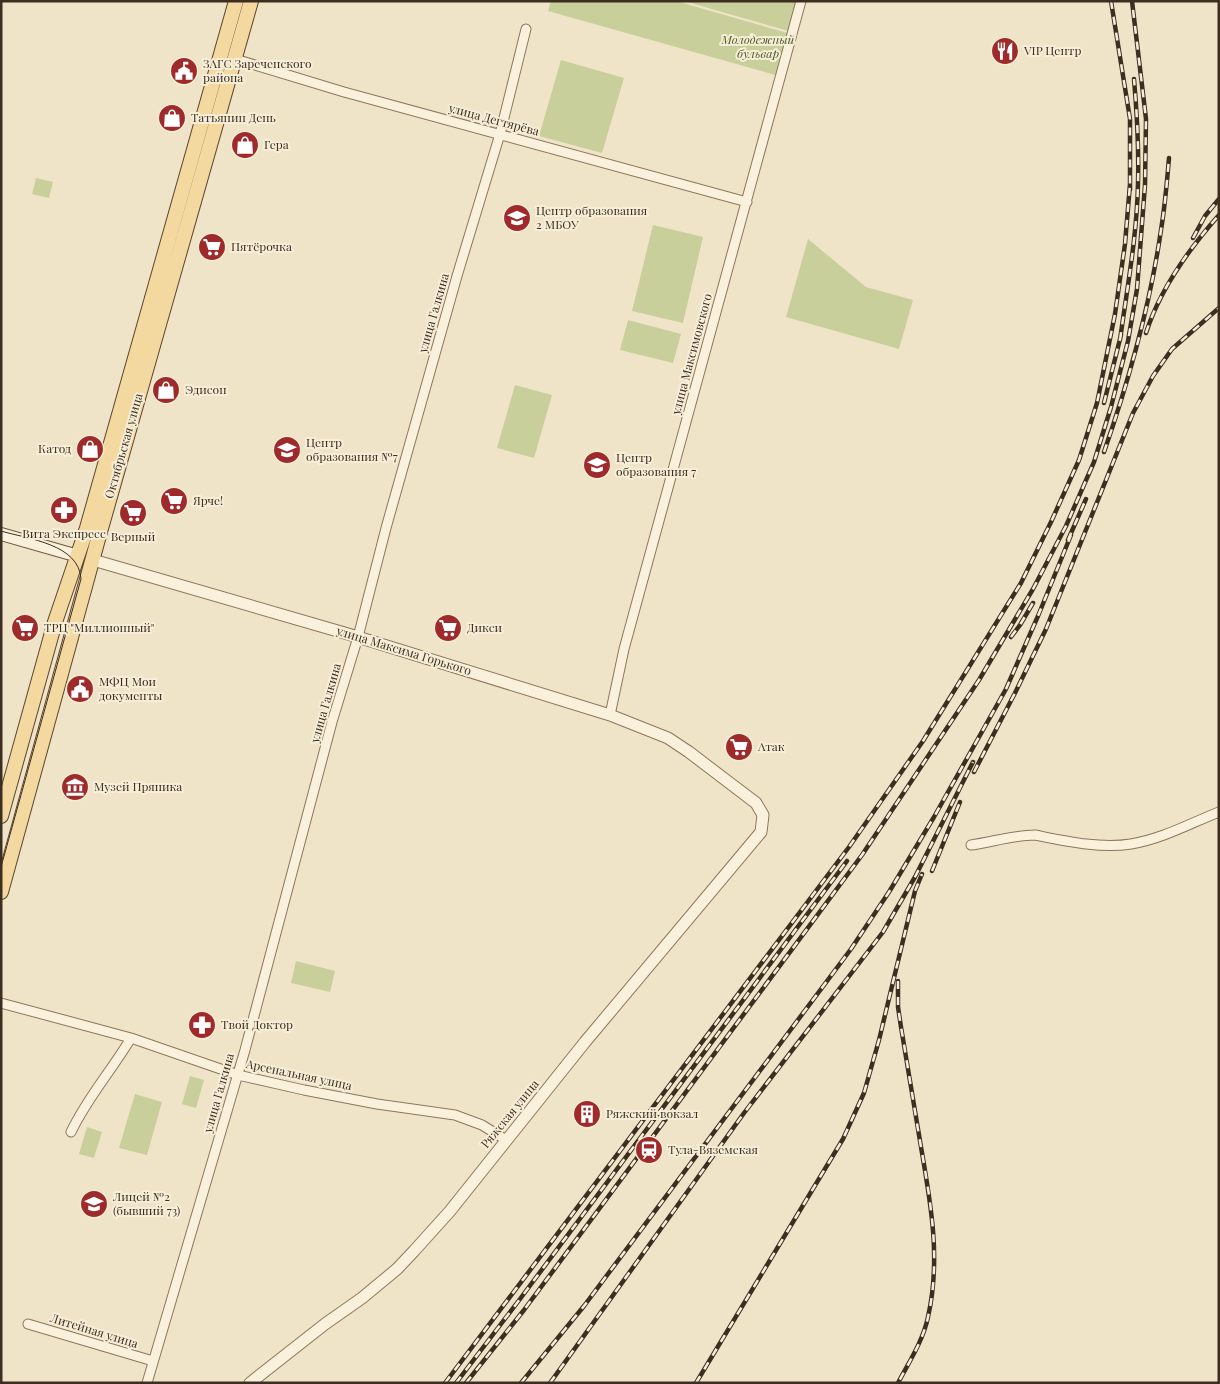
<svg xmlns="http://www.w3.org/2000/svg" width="1220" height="1384" viewBox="0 0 1220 1384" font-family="'Playfair Display',serif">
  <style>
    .green { fill: #c9cf9b }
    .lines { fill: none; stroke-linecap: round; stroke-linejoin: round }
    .minor-casing { stroke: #8d765c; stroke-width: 11 }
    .tertiary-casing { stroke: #8d765c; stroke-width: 13 }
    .secondary-casing { stroke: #6f573f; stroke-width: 14 }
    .primary-casing { stroke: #5b4430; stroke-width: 16 }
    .minor { stroke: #faf1dc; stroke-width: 9 }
    .tertiary { stroke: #faf1dc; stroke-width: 11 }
    .secondary { stroke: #faf1dc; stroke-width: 12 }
    .primary { stroke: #f3d9a0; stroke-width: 14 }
    .tram { stroke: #3d2e20; stroke-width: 1 }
    .rail-casing { stroke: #3d2e20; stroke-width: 4.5 }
    .rail { stroke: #f7eed8; stroke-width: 2.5; stroke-dasharray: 8; stroke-linecap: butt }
    .labels { text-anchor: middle; stroke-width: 4; stroke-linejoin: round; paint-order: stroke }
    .park-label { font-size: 12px; font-style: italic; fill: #4d5a26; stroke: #f7eed8 }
    .poi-label { font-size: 12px; fill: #3d2e20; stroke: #f7eed8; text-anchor: start }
    .street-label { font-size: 12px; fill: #3d2e20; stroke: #f7eed8 }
  </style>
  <rect width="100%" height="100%" fill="#f0e4c8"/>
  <path class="green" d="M551 1H676L791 34 779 76 548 11Z
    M684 1H800L792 32Z
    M561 60 624 78 602 153 539 136Z
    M36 178 53 182 49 198 32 194Z
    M653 225 703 237 683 323 632 311Z
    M808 239 866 287 913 300 899 349 786 317Z
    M628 320 681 334 673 363 620 350Z
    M515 385 552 395 534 458 497 448Z
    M296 961 335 971 330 992 291 983Z
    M190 1076 204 1080 196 1108 182 1104Z
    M135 1094 162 1102 147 1155 119 1148Z
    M87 1127 102 1132 94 1158 79 1154Z"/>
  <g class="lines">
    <g class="minor-casing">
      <path id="minor" d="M235 59 344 92 747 202
        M610 715 624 649 801 1
        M971 845C992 842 1014 835 1035 835 1065 841 1100 849 1131 844 1162 839 1191 823 1219 812
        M1 1003 131 1038 238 1075 304 1090 377 1104 455 1115 482 1125 506 1140
        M71 1132C87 1098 112 1070 131 1038
        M28 1324 153 1361
        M147 1383 245 1050 332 722 358 637 386 528 457 276 500 134 526 29"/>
    </g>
    <g class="tertiary-casing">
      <path id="tertiary" d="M93 560 348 634 610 715 668 738 689 752 756 803 763 815 761 832 585 1042 450 1211 414 1251 397 1269 362 1298 325 1324 250 1383"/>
    </g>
    <g class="secondary-casing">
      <path id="secondary" d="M1 534 78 556"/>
    </g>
    <g class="primary-casing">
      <path id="primary" d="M1 816 55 622 87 528 236 1
        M1 892 100 532 251 1"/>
    </g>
    <use href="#minor" class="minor"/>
    <use href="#tertiary" class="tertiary"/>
    <use href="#secondary" class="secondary"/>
    <use href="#primary" class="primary"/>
    <path class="tram" d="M1 531C28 539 79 544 81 579L1 867"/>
    <g class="rail-casing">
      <path id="rail" d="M1111 1 1130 119V190
        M1193 238 1205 216 1219 199
        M1146 333C1160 289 1189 249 1219 215
        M1120 340C1127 289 1137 236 1138 183 1139 148 1137 114 1134 79
        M1104 403 1121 335
        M1104 452C1129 380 1150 306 1161 230 1165 206 1167 182 1169 158
        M1068 540 1086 499
        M1011 637 1020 625 1033 603
        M974 772 1015 693 1046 629 1133 413 1153 376 1172 349 1219 308
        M932 871 960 802
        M898 981V1007L901 1027C908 1067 914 1107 921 1147 931 1204 941 1260 928 1317 923 1341 909 1362 898 1383
        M445 1383 849 847 923 741 1021 583 1051 522 1079 460 1097 403 1115 314 1125 244 1130 184
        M456 1383 520 1299 847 861
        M466 1383 524 1310 862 855 979 680 1033 589 1066 526 1094 462 1111 407 1128 341 1137 289 1145 185 1146 119 1132 1
        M521 1383 584 1306 851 949 889 892 934 817 1006 689 1038 616 1071 535
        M550 1383 744 1113 883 932 915 877 973 762
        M696 1383 843 1139 864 1093 879 1040 915 891 922 874"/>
    </g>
    <use href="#rail" class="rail"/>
  </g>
  <defs>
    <g id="restaurant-disc" transform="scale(1.4375)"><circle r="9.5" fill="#9e2a2b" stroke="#f7eed8"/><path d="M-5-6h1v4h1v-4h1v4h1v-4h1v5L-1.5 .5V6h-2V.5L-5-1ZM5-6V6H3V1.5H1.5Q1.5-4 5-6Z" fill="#fff"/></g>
    <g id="civic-disc" transform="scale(1.4375)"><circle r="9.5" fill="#9e2a2b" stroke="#f7eed8"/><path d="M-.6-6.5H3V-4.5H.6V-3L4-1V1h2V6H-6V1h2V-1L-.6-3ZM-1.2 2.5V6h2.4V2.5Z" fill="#fff"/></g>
    <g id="shop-disc" transform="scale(1.4375)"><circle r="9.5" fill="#9e2a2b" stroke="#f7eed8"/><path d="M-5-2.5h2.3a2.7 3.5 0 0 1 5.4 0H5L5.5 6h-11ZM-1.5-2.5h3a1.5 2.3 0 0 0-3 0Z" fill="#fff"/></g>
    <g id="school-disc" transform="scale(1.4375)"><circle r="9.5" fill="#9e2a2b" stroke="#f7eed8"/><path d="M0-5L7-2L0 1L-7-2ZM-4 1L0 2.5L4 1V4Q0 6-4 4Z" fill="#fff"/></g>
    <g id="supermarket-disc" transform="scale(1.4375)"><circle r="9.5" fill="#9e2a2b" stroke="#f7eed8"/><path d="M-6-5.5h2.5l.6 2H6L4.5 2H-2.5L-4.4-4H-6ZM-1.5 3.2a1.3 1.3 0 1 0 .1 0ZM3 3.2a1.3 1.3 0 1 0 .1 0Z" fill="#fff"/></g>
    <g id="pharmacy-disc" transform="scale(1.4375)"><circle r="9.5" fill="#9e2a2b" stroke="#f7eed8"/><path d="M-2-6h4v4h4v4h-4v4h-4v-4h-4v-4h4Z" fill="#fff"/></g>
    <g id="museum-disc" transform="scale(1.4375)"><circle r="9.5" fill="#9e2a2b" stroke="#f7eed8"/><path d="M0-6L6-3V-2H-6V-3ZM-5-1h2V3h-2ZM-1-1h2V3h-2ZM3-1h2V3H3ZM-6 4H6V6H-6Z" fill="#fff"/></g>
    <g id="building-disc" transform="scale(1.4375)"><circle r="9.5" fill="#9e2a2b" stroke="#f7eed8"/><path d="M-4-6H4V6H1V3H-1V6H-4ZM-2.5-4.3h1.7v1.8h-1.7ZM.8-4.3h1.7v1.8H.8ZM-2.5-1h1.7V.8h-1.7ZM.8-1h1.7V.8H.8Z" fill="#fff"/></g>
    <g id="station-disc" transform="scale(1.4375)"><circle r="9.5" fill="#9e2a2b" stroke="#f7eed8"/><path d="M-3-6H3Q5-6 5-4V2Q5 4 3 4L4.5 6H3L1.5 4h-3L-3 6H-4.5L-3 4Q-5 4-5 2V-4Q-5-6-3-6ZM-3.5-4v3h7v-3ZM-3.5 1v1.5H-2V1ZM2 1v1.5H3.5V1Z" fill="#fff"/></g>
  </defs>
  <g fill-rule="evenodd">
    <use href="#restaurant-disc" x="1005" y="51"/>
    <use href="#civic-disc" x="184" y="71"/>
    <use href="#shop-disc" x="172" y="118"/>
    <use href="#shop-disc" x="245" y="145"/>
    <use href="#school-disc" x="517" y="218"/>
    <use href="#supermarket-disc" x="212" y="247"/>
    <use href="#shop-disc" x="166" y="390"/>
    <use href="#shop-disc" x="90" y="449"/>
    <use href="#school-disc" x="287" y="450"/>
    <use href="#school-disc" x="597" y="465"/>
    <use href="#supermarket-disc" x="174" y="501"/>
    <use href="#pharmacy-disc" x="64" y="510"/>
    <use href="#supermarket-disc" x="133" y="513"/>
    <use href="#supermarket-disc" x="25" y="628"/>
    <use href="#supermarket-disc" x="448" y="628"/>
    <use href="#civic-disc" x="80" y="689"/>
    <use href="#supermarket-disc" x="739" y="747"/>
    <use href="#museum-disc" x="75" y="787"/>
    <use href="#pharmacy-disc" x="202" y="1025"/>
    <use href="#building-disc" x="587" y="1114"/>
    <use href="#station-disc" x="649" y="1150"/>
    <use href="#school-disc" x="94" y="1204"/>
  </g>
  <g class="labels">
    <g class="park-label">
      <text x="758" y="44">Молодежный<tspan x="758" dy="14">бульвар</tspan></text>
    </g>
    <g class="poi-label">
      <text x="1024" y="55">VIP Центр</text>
      <text x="203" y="68">ЗАГС Зареченского<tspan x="203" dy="14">района</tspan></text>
      <text x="191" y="122">Татьянин День</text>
      <text x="264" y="149">Гера</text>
      <text x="536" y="215">Центр образования<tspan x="536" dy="14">2 МБОУ</tspan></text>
      <text x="231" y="251">Пятёрочка</text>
      <text x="185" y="394">Эдисон</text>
      <text x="306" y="447">Центр<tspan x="306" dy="14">образования №7</tspan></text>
      <text x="71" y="453" text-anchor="end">Катод</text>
      <text x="616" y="462">Центр<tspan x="616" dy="14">образования 7</tspan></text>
      <text x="193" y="505">Ярче!</text>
      <text x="64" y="538" text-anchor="middle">Вита Экспресс</text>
      <text x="133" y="541" text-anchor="middle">Верный</text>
      <text x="44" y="632">ТРЦ "Миллионный"</text>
      <text x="467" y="632">Дикси</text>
      <text x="99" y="686">МФЦ Мои<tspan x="99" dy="14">документы</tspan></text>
      <text x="758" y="751">Атак</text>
      <text x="94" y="791">Музей Пряника</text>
      <text x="221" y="1029">Твой Доктор</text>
      <text x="606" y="1118">Ряжский вокзал</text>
      <text x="668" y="1154">Тула-Вяземская</text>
      <text x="113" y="1201">Лицей №2<tspan x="113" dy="14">(бывший 73)</tspan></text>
    </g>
    <g class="street-label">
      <text transform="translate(494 120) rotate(15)" y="4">улица Дегтярёва</text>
      <text transform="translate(434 313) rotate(-74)" y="4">улица Галкина</text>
      <text transform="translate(692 354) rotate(-75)" y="4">улица Максимовского</text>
      <text transform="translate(124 446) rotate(-74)" y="4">Октябрьская улица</text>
      <text transform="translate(404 651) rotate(17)" y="4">улица Максима Горького</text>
      <text transform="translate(326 703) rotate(-74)" y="4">улица Галкина</text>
      <text transform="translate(299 1075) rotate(12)" y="4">Арсенальная улица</text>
      <text transform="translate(219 1093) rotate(-74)" y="4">улица Галкина</text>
      <text transform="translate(510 1114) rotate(-51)" y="4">Ряжская улица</text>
      <text transform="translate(94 1331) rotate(17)" y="4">Литейная улица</text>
    </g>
  </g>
  <rect width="1220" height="1384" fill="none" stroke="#3d2e20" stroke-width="5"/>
</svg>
